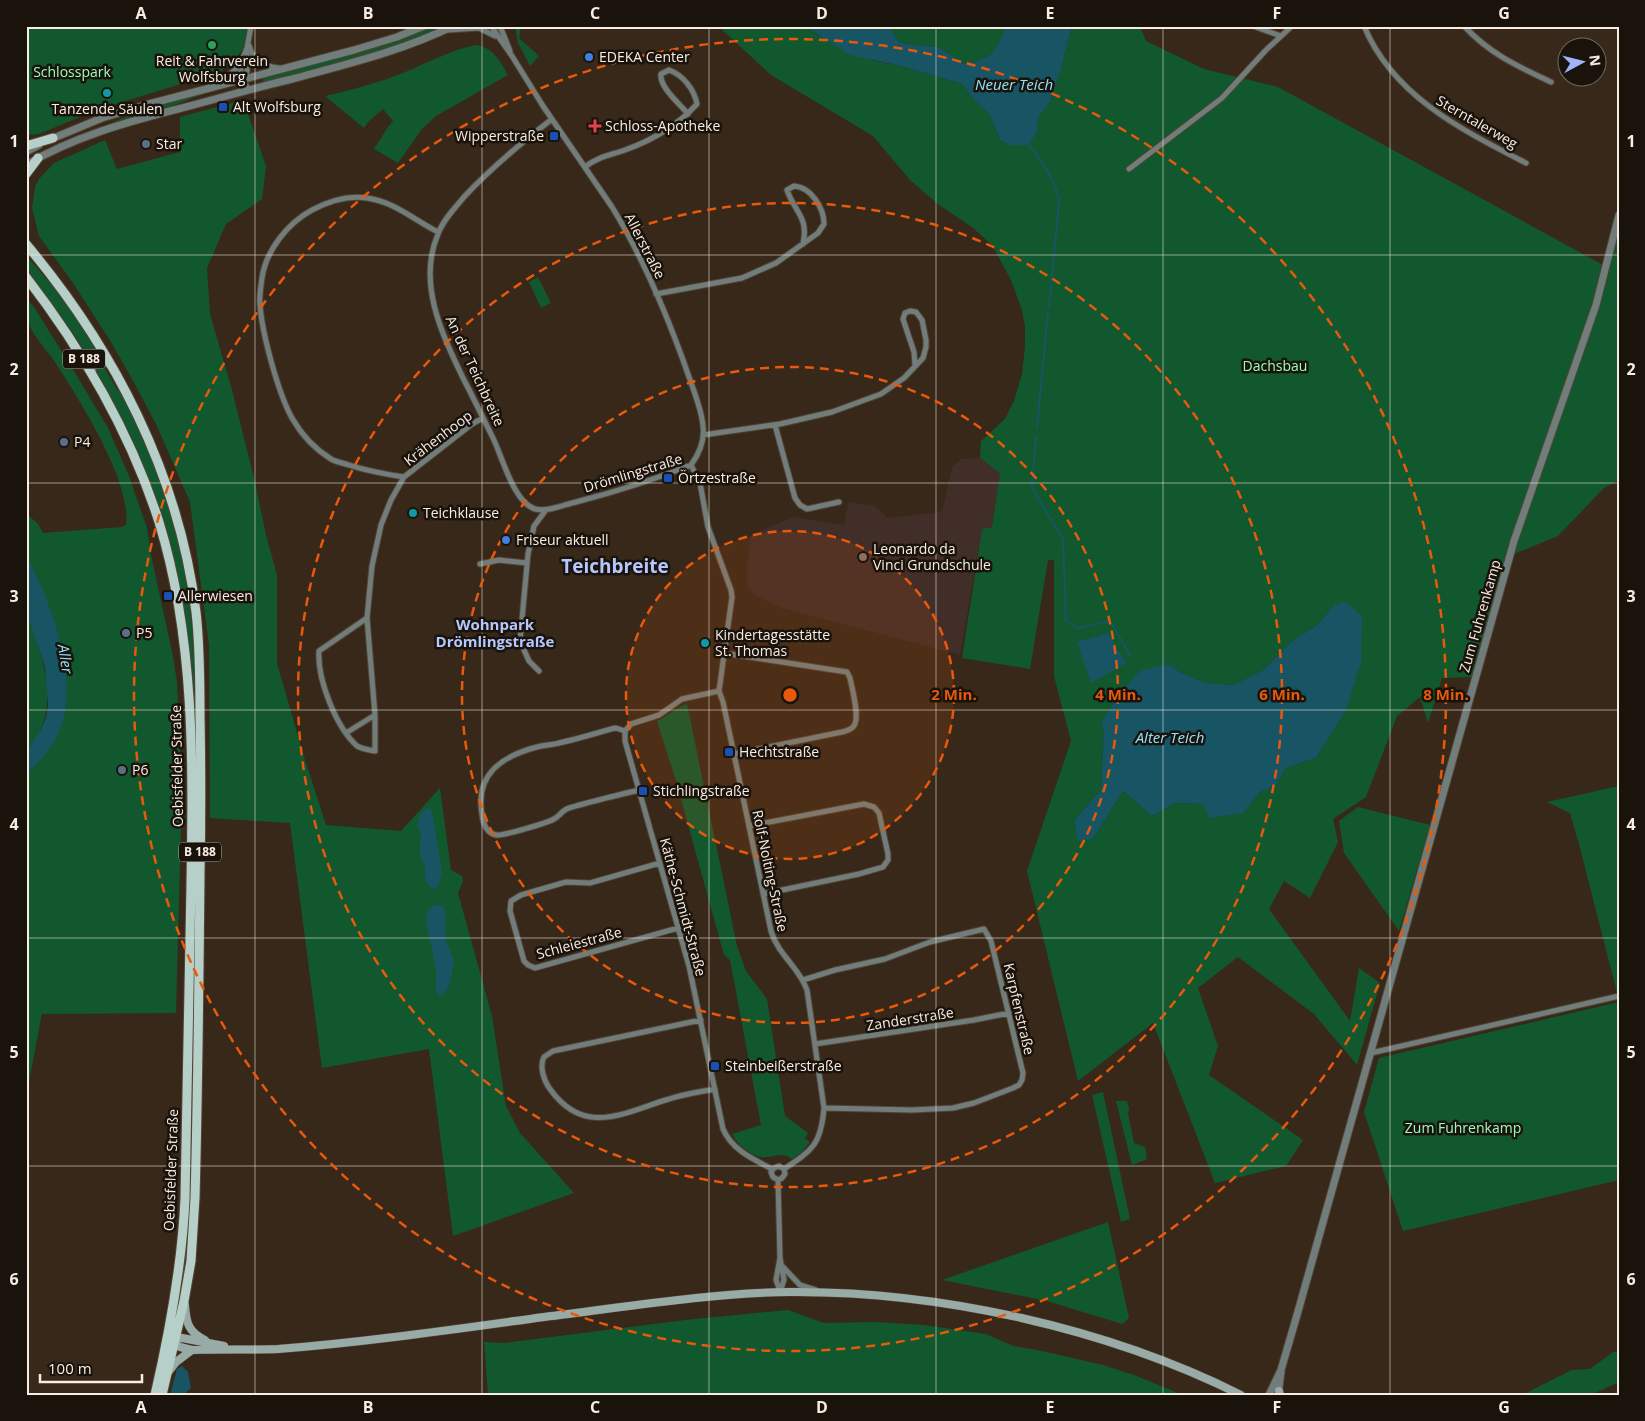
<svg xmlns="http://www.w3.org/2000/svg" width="1645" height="1421" viewBox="0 0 1645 1421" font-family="'Open Sans',sans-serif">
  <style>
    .education { fill: #412e28 }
    .green { fill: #12582f; fill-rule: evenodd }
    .water { fill: #175464 }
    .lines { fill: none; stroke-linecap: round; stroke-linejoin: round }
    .stream { stroke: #175464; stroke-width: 2 }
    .minor-casing { stroke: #534435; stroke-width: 7 }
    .tertiary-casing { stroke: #534435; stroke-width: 9 }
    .secondary-casing { stroke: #534435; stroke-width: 9 }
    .primary-casing { stroke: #534435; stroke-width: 11 }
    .minor { stroke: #717d7a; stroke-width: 5 }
    .tertiary { stroke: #717d7a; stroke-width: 7 }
    .secondary { stroke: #98aba6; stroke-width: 8 }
    .primary { stroke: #b6cfc8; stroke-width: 9 }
    .grid { fill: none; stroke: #f8ede3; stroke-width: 1; stroke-opacity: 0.55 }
    .ring { fill: none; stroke: #e8590c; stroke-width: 2.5; stroke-dasharray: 9 6 }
    .leisure-dot { fill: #2e9e5b; stroke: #1a130c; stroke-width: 2 }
    .shop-dot { fill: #3f7fe0; stroke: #1a130c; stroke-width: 2 }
    .culture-dot { fill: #0f9aa8; stroke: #1a130c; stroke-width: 2 }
    .transit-dot { fill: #1a4fb4; stroke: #1a130c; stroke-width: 2 }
    .health-dot { fill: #e0444e; stroke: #1a130c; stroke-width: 2 }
    .service-dot { fill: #5c6f8a; stroke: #1a130c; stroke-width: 2 }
    .education-dot { fill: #8d6e63; stroke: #1a130c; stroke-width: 2 }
    .labels { text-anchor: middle; stroke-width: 5; stroke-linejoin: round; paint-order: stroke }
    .shield { fill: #1a130c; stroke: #b5aca2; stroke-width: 1 }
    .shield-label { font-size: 12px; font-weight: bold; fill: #f8ede3 }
    .poi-label { font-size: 14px; fill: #f8ede3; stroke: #1a130c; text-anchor: start }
    .park-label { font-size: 14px; fill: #97ffb7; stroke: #1a130c }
    .street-label { font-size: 14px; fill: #f8ede3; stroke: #1a130c }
    .water-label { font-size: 15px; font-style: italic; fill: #93e2fa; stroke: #1a130c }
    .neighbourhood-label { font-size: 15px; font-weight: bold; fill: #b6c6fe; stroke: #1a130c }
    .district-label { font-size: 19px; font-weight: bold; fill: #b6c6fe; stroke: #1a130c }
    .centre { fill: #e8590c; stroke: #1a130c; stroke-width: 2.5 }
    .ring-label { font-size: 15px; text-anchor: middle; font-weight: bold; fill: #e8590c; stroke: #1a130c; stroke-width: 5; stroke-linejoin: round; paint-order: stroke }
    .neatline { fill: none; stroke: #f8ede3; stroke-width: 2 }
    .grid-label { font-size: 16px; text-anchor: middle; font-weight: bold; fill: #f8ede3 }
  </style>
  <rect width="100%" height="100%" fill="#382819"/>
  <path class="education" d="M980 458 1000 472 992 527 982 529 960 655 782 608 756 596 747 585V566L751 537 765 529 794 517 844 525 848 502 875 506 888 518 942 512 952 467 961 459Z"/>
  <path class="green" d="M26 26H248L243 49 235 59 237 60 217 73 99 109 39 134 26 135Z
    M433 26H444L401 44 357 58 264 82 262 78 399 41Z
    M515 26H521L519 38 539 56 530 66 518 43Z
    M718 26H805L817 34 875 61 901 66 962 84 973 99 989 114 1000 140 1009 145H1028L1037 132 1038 118 1061 69 1072 26H1140L1146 41 1204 69 1278 87 1603 265 1619 221V480L1604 488 1558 536 1509 556 1474 677 1442 678 1428 723 1420 697 1397 716 1366 797 1333 819 1338 842 1310 898 1284 881 1269 909 1350 1021 1359 968 1380 983 1357 1065 1314 1014 1238 957 1198 988 1218 1046 1209 1075 1303 1140 1286 1166 1215 1183 1153 1023 1078 1081 1027 871 1071 741 1054 676V560H1048L1030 669 962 658 982 529 992 527 1000 473 980 458 981 441 1005 419 1014 401 1022 374 1025 347V327L1022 310 1011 280 992 245 972 227 939 205 910 180 873 136 771 75ZM1333 606 1346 710 1316 758 1286 768 1276 785 1259 793 1243 812 1203 804 1175 803 1152 816 1123 791 1093 839 1075 819 1101 790 1104 730 1101 723 1168 664 1184 674 1206 683 1233 685 1263 670 1292 641 1317 625Z
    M889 26H1003L1006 30C993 54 992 58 965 64L938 47 907 44 898 41Z
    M476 45C494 48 500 61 508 75L436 116 421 130 398 163 374 149 388 127 393 121 383 109 368 122 364 128 325 96C351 90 378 83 403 73 427 63 451 50 476 45Z
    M232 85 192 98 172 106 108 124 151 107Z
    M243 100 266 166 262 199 226 224 207 268 210 314 232 390 254 478 266 535 277 575V663L304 757 326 825 401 831 440 788 451 870 462 876 463 881 458 893 492 1016 506 1106 520 1133 574 1193 453 1236 429 1049 322 1068 290 823 210 818 209 645 190 502 157 426 137 388 111 342 73 283 39 236 32 208 35 187 39 179 54 163 105 140 117 169 180 152V117Z
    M26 255 61 296 103 359 95 360 92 364 75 336 26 270Z
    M538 277 551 303 541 308 529 282Z
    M26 299 34 307 69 363 108 428 129 476 147 528 151 555 173 656 177 683 182 788 176 1013 43 1014 42 1013 26 1098V774L39 762 66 701V688L62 652 53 621 41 588 26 555V513L38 524 43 533 122 527 126 525C132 481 77 396 53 359 45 349 32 333 27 321 24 316 26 305 26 299Z
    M100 365 104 367 115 386 125 399 142 435 158 473 171 514 187 578 194 646 197 742 196 808 193 678 185 614 178 580 147 476 132 439 98 374 96 370Z
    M26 611C43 657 64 711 26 752Z
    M687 704 737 946 746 971 767 999 785 1116 808 1133 805 1138 810 1142 802 1152 792 1159C782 1151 771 1159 760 1157 749 1154 737 1144 732 1134L761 1125 730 960 724 955 676 781 657 721C668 716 676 707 687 704Z
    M1619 786V992L1617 993 1579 844 1570 813 1547 802Z
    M1358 807 1430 825 1399 931 1344 853 1339 821Z
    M196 816V924L191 1199 187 1261 180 1303 173 1332 185 1260 189 1198Z
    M1619 1002V1180L1403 1231 1364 1112 1379 1058Z
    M1103 1092 1130 1219 1121 1222 1092 1095Z
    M1116 1101H1127L1129 1109 1128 1113 1134 1143 1145 1147 1147 1159 1132 1165Z
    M1108 1222 1129 1318 1122 1324 1047 1301 942 1280Z
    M788 1310 824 1323 876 1322 924 1325 986 1334 1013 1346 1037 1350 1103 1365 1134 1375 1183 1395H488L484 1342 505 1343 685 1320Z
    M1613 1352H1619V1382L1591 1395H1522L1572 1370 1590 1369Z"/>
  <path class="water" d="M805 26H889L898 41 907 44 938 47 965 64C992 58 993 54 1005 31L1003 26H1072L1061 69 1050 101 1038 118 1037 132 1029 145H1009L1000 140 989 114 973 99 962 84 901 66 850 55Z
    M26 555C51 602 81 679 59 732 52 748 39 763 26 774V752L40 731 46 718 48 705 45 667 26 611Z
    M1345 601 1362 616 1361 662 1346 710 1316 758 1286 768 1276 785 1259 793 1243 813 1209 818 1203 804 1175 803 1152 816 1123 791 1093 839 1077 840 1075 819 1101 790 1104 730 1101 723 1119 695 1140 671 1168 664 1184 674 1206 683 1233 685 1263 670 1292 641 1317 625 1333 606Z
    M1108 633 1126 663 1091 683 1077 642Z
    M427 808 432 810 442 873 440 881 436 889C423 886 426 877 425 867 424 862 420 858 420 852 419 843 424 833 417 826L420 815Z
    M434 905 443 906 445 910 446 940 454 961 450 984 443 995H439L436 990V969L426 921 427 912Z
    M182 1366 188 1372 191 1388 183 1395H170L177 1369Z"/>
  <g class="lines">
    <path class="stream" d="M1029 145C1042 163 1056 179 1059 202L1049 307
      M1037 427 1048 313
      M1036 436 1032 488 1063 539 1066 621 1078 628 1110 621 1131 657"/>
    <g class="minor-casing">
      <path id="minor" d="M491 26 512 56 543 106 612 207C644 259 668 317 688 374 693 389 702 410 703 426 705 440 699 454 691 465
        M500 26 510 51
        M1253 26 1281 36
        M1364 26C1393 96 1462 130 1526 163
        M1464 26C1490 54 1517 66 1551 82
        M448 30 479 28 495 36
        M249 45C253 61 263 66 279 68
        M244 79 247 71V51
        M219 85C225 76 234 73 240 64
        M248 90 241 73V63L247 48 251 26
        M552 119C521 143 491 168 464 197 455 208 443 220 438 234 417 283 442 334 463 378 473 397 482 416 492 436 502 455 513 502 535 509 548 512 563 505 576 502 615 492 653 480 691 465
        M585 167C597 157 611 155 625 150 653 140 677 126 697 104 694 89 683 75 669 70L661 74C659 87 680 104 688 114
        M1129 169 1222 98 1266 50 1292 26
        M656 294 742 278 776 263 818 233 824 224C824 208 811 187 794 186L787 190C795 213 809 217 803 244
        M93 373 94 365 99 362H104L109 366
        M775 425 795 498 800 505 807 509 839 502
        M703 435 780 424 832 412 881 394 904 378 923 358 926 347V340L922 320 916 312 910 311 905 313 903 319 914 352 915 365
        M691 465 700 483 708 527 731 590 732 597 719 691 723 702 771 931C778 955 799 967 807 990L824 1108C821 1144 813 1150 784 1169
        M404 477C385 474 367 471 349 465 343 463 336 462 331 459 315 449 301 434 292 418 278 393 262 333 260 305 259 296 261 286 262 278 266 250 288 223 312 210 329 201 348 195 367 198 395 202 414 220 438 232
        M480 564 499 560 527 563
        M367 618 375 715V751C370 750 362 749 357 746 336 727 317 679 319 651L367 618 372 566 381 525 391 500 404 477 472 424 483 418
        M723 653 847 672 850 678C852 689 861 719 853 727 850 730 846 731 842 732L734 754
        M539 671 529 661 520 641 528 554 534 526 546 510
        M719 691 682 699 659 715 631 724 625 731V741L689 966 723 1129C732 1150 753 1159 772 1169
        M625 731 616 728 611 729C594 734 577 739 559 743 552 745 544 745 537 747 502 756 475 774 482 814 483 823 486 833 496 835 503 836 547 823 554 819 560 816 562 810 569 808 592 801 615 796 639 790
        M346 733 375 715
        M749 826 864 804 874 807 879 813 888 854V860L883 867 859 874 763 894
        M660 863 590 883 566 882 521 895 511 901 510 911 524 961 528 965 535 968 678 928
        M803 980 835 970 885 959 930 942 984 929 991 941 1023 1073 1022 1080 1019 1085 1013 1088 974 1103 953 1108 912 1110 824 1108
        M701 1020 553 1051 544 1057C539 1066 544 1081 550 1089 585 1138 625 1112 669 1099 684 1094 700 1092 715 1089
        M815 1044 974 1020 1009 1013
        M1371 1053 1619 996
        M778 1180 782 1178 785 1174 784 1169 779 1166 774 1168 771 1172 773 1177 778 1180 780 1258 784 1280 780 1292
        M783 1267 800 1285 816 1290
        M780 1291 776 1280 780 1258"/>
    </g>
    <g class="tertiary-casing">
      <path id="tertiary" d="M49 140 102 118 145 105 354 50 397 37 424 26
        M26 152 39 145
        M26 165C73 137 127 122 178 109 216 99 254 88 292 79 347 64 402 51 453 26
        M1269 1395 1281 1370 1297 1315 1514 541 1596 305 1619 215
        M1278 1395 1281 1372"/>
    </g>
    <g class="secondary-casing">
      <path id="secondary" d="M185 1305C186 1322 188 1332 205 1340
        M171 1339 182 1338 224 1346
        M169 1341 180 1347 192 1350C220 1349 249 1350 278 1349 367 1342 456 1329 544 1317 626 1307 708 1293 790 1292 940 1291 1107 1328 1241 1395
        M169 1371 176 1362 192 1350
        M1279 1391 1280 1395"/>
    </g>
    <g class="primary-casing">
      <path id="primary" d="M26 146 53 138
        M26 174 38 158
        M26 244C114 349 179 474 196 612 200 647 200 682 200 717 201 769 201 820 200 872 199 981 198 1089 195 1198L191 1261 184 1301 162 1395
        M26 277C83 351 130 431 159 522 195 639 193 763 191 885 189 990 187 1095 185 1199 182 1266 170 1330 155 1395"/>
    </g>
    <use href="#minor" class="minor"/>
    <use href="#tertiary" class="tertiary"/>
    <use href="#secondary" class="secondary"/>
    <use href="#primary" class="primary"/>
  </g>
  <path class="grid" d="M255 26V1395M482 26V1395M709 26V1395M936 26V1395M1163 26V1395M1390 26V1395M26 255H1619M26 483H1619M26 710H1619M26 938H1619M26 1166H1619"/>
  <circle cx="790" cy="695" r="164" fill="#e8590c" fill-opacity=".12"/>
  <g class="ring">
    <circle cx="790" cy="695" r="164"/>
    <circle cx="790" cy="695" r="328"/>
    <circle cx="790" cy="695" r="492"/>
    <circle cx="790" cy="695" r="656"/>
  </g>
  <circle class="leisure-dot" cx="212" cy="45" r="5"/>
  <g class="shop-dot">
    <circle cx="589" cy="57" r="5"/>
    <circle cx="506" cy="540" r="5"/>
  </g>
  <g class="culture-dot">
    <circle cx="107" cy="93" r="5"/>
    <circle cx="413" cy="513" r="5"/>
    <circle cx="705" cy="643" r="5"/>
  </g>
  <g class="transit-dot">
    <rect x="218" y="102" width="10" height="10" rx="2.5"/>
    <rect x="549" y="131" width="10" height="10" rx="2.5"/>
    <rect x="663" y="473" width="10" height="10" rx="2.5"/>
    <rect x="163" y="591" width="10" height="10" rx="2.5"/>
    <rect x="724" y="747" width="10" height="10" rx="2.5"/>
    <rect x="638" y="786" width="10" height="10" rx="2.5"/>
    <rect x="710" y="1061" width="10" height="10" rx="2.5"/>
  </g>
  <path class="health-dot" d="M592.5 118.5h5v5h5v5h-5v5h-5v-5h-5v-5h5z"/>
  <g class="service-dot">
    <circle cx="146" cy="144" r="5"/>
    <circle cx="64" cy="442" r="5"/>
    <circle cx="126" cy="633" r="5"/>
    <circle cx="122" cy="770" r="5"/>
  </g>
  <circle class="education-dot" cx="863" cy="557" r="5"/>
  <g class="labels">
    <g class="shield">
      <rect x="63" y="349.5" width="42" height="19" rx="4"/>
      <rect x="179" y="842.5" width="42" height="19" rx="4"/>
    </g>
    <g class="shield-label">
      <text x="84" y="363">B 188</text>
      <text x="200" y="856">B 188</text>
    </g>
    <g class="poi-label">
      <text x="599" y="62">EDEKA Center</text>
      <text x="212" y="66" text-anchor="middle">Reit &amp; Fahrverein<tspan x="212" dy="16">Wolfsburg</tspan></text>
      <text x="233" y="112">Alt Wolfsburg</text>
      <text x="107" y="114" text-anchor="middle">Tanzende Säulen</text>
      <text x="605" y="131">Schloss-Apotheke</text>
      <text x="544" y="141" text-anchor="end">Wipperstraße</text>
      <text x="156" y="149">Star</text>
      <text x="74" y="447">P4</text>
      <text x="678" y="483">Örtzestraße</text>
      <text x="423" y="518">Teichklause</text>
      <text x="516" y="545">Friseur aktuell</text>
      <text x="873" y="554">Leonardo da<tspan x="873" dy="16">Vinci Grundschule</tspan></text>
      <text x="178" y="601">Allerwiesen</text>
      <text x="136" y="638">P5</text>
      <text x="715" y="640">Kindertagesstätte<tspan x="715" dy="16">St. Thomas</tspan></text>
      <text x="739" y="757">Hechtstraße</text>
      <text x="132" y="775">P6</text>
      <text x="653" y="796">Stichlingstraße</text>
      <text x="725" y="1071">Steinbeißerstraße</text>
    </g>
    <g class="park-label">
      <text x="72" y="77">Schlosspark</text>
      <text x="1275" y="371">Dachsbau</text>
      <text x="1463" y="1133">Zum Fuhrenkamp</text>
    </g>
    <g class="street-label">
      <text transform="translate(1477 122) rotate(30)" y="5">Sterntalerweg</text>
      <text transform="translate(645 246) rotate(63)" y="5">Allerstraße</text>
      <text transform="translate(475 371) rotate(65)" y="5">An der Teichbreite</text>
      <text transform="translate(438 438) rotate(-37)" y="5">Krähenhoop</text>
      <text transform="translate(633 473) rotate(-17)" y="5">Drömlingstraße</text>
      <text transform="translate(1480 616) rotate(-74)" y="5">Zum Fuhrenkamp</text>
      <text transform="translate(177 766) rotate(-91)" y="5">Oebisfelder Straße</text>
      <text transform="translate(770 871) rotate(78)" y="5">Rolf-Nolting-Straße</text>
      <text transform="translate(683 907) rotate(75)" y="5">Käthe-Schmidt-Straße</text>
      <text transform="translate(579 943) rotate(-15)" y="5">Schleiestraße</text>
      <text transform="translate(1019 1009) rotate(77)" y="5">Karpfenstraße</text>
      <text transform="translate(910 1019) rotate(-9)" y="5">Zanderstraße</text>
      <text transform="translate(171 1170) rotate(-88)" y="5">Oebisfelder Straße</text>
    </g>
    <g class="water-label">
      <text x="1014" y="90">Neuer Teich</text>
      <text transform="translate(65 659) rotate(81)" y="5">Aller</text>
      <text x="1170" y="743">Alter Teich</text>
    </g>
    <g class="neighbourhood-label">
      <text x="495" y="630">Wohnpark<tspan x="495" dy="17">Drömlingstraße</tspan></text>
    </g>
    <g class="district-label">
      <text x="615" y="573">Teichbreite</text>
    </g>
  </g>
  <circle cx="790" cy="695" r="8" class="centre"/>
  <g class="ring-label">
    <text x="954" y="700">2 Min.</text>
    <text x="1118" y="700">4 Min.</text>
    <text x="1282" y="700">6 Min.</text>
    <text x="1446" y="700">8 Min.</text>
  </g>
  <rect width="1645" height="1421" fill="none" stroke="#1a130c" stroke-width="55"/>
  <g transform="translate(1582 62) rotate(83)"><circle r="24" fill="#1a130c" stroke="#736a62"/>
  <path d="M0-4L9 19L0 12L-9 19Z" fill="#9fb3fd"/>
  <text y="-8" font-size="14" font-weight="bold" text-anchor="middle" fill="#f8ede3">N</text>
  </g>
  <path d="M40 1374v8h102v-8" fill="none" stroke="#f8ede3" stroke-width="2.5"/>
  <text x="48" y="1374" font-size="15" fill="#f8ede3" stroke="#1a130c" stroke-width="4" paint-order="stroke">100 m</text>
  <rect x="28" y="28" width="1590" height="1366" class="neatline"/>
  <g class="grid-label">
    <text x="141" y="19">A</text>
    <text x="368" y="19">B</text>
    <text x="595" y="19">C</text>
    <text x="822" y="19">D</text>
    <text x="1050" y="19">E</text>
    <text x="1277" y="19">F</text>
    <text x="1504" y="19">G</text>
    <text x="14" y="147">1</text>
    <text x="1631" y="147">1</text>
    <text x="14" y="375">2</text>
    <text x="1631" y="375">2</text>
    <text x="14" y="602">3</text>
    <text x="1631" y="602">3</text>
    <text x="14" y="830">4</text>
    <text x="1631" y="830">4</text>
    <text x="14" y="1058">5</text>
    <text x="1631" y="1058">5</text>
    <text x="14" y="1285">6</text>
    <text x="1631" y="1285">6</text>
    <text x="141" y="1413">A</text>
    <text x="368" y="1413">B</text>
    <text x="595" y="1413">C</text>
    <text x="822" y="1413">D</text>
    <text x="1050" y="1413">E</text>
    <text x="1277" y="1413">F</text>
    <text x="1504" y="1413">G</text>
  </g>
</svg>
